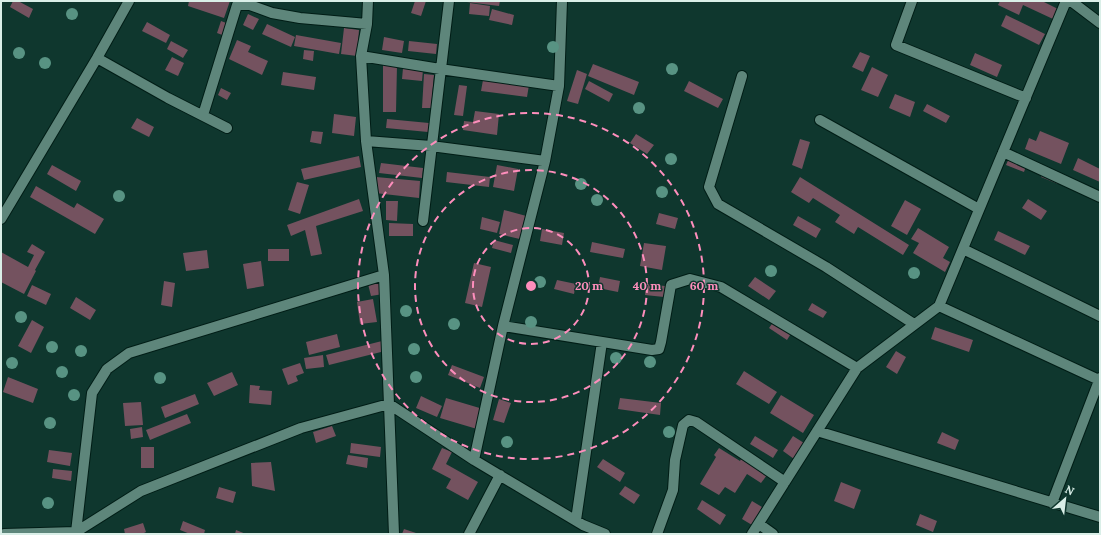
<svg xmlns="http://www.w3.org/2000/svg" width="1101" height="535" viewBox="0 0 1101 535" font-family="Lora,serif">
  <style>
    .building { fill: #74525f }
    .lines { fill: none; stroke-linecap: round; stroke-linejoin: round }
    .street-casing { stroke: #001d16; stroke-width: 12 }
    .street { stroke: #5e867b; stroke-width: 10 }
    .tree { fill: #589383 }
    .ring { fill: none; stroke: #fe8ebc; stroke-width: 2; stroke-dasharray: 7 5 }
    .centre { fill: #fe8ebc; stroke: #0f372e; stroke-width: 2 }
    .ring-label { font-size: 12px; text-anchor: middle; font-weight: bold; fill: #fe8ebc; stroke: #0f372e; stroke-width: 3; stroke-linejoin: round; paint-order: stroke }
  </style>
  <rect width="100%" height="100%" fill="#0f372e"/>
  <path class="building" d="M13 1H18L33 9 29 18 10 7Z
    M189 1H230L224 18 188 6Z
    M415 1H426L421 16 411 13Z
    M468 1H500L499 6 467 2Z
    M1000 1H1042L1058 9 1053 19 1023 5 1019 15 998 5Z
    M470 3 490 6 489 16 469 14Z
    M492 9 514 15 512 25 489 20Z
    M248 14 259 19 253 30 243 25Z
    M1006 15 1045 34 1039 45 1001 26Z
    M221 21 229 24 225 36 217 33Z
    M147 22 170 35 166 43 142 31Z
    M267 24 295 37 291 47 262 34Z
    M344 28 359 30 357 56 341 54Z
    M296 35 341 43 339 54 294 46Z
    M384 37 404 41 402 53 382 50Z
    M237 40 251 46 248 52 268 61 262 75 229 59Z
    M171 41 188 50 183 58 167 49Z
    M409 41 437 44 436 54 408 51Z
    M304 50 314 51 313 61 303 59Z
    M860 52 870 56 863 72 852 67Z
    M975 53 1002 65 997 77 970 65Z
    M172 57 184 63 178 76 165 70Z
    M593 64 639 82 634 95 588 76Z
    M383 65H397L396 112H383Z
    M872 67 888 75 878 97 861 90Z
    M403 68 423 70 422 81 402 79Z
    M577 70 587 74 578 104 567 101Z
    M283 72 316 77 314 90 281 85Z
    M424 74 434 75 431 108H422Z
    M483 80 529 85 527 97 481 91Z
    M589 81 613 94 609 102 585 89Z
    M689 81 723 99 718 108 684 91Z
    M459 85 467 86 463 116 454 115Z
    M221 88 231 93 227 100 218 95Z
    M895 94 915 102 910 117 889 108Z
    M927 104 950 116 946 123 923 111Z
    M475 111 499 114 497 135 463 130 464 121 473 122Z
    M334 114 356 117 354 136 332 133Z
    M137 118 154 127 149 137 131 128Z
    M387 119 429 123 428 132 386 128Z
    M312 131 323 132 321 144 310 142Z
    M1040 131 1069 143 1061 164 1025 149 1029 138 1036 141Z
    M636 134 654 145 647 154 630 143Z
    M800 139 810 142 802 169 792 165Z
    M359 156 361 167 304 180 301 169Z
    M1010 156 1027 163 1024 172 1006 165Z
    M1078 158 1100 169V182L1073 170Z
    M381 163 423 168 422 178 379 173Z
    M52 165 81 181 76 191 47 174Z
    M497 165 518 169 514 191 493 187Z
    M1044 169 1061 176 1058 184 1041 177Z
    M447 172 490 177 489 187 446 182Z
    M376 177 420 181 419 198 375 193Z
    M800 177 909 245 903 255 858 227 854 234 835 222 840 215 813 198 809 203 791 192Z
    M297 182 309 185 300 214 288 210Z
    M36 186 74 208 77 203 104 219 95 234 30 197Z
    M359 199 363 211 316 226 322 254 311 256 305 230 291 236 287 225Z
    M1028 199 1047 211 1041 220 1022 208Z
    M905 200 921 209 907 235 891 226Z
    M386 201H398L397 221 386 220Z
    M504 210 530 217 524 240 499 234Z
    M659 213 678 218 675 229 656 224Z
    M798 216 821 229 816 238 793 225Z
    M482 217 500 222 497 233 480 229Z
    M389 223 413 224V236H389Z
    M918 228 949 247 943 258 950 262 945 272 913 253 919 243 911 239Z
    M542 229 564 233 562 245 540 241Z
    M998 231 1030 246 1025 255 994 240Z
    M494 240 513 245 511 253 492 248Z
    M592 242 625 249 623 258 590 252Z
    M644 243 666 246 662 270 640 266Z
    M32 244 45 252 35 270 36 271 24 294 1 282V252L28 267 34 255 27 252Z
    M268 249H289V261H268Z
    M207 250 209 268 186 271 183 253Z
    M261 261 264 286 247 289 243 264Z
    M474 263 491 267 482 307 465 303Z
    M600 277 620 281 618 292 598 288Z
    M755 277 776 291 769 300 748 286Z
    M557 280 576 284 574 294 554 289Z
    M164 281 175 283 172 307 161 305Z
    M381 281 383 294 371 296 368 284Z
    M646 284 665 286 664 297 645 295Z
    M32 285 51 294 46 305 27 296Z
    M76 297 96 310 90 320 70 308Z
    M373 299 377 322 360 324 357 302Z
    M812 303 827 312 823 318 808 310Z
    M32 320 44 327 31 353 18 346Z
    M774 321 792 332 787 340 769 328Z
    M935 327 973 340 969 352 931 339Z
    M337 334 340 347 309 355 306 342Z
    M382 341 385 351 329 365 326 355Z
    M896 351 906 357 897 374 886 367Z
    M323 355 324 367 306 369 304 358Z
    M300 363 304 373 296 376 298 381 288 385 282 369Z
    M452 365 484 377 480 388 448 375Z
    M744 371 777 392 769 404 736 384Z
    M232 372 238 385 214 396 207 383Z
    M8 377 38 389 33 403 3 392Z
    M250 385 260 386 259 390 272 391 271 405 249 403Z
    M195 394 199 404 165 418 161 407Z
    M781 395 814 415 803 433 770 413Z
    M421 396 442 406 437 417 416 408Z
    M446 398 483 409 477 429 440 418Z
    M620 398 661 403 660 415 618 409Z
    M499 399 511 403 504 423 493 420Z
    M141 402 143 425 125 426 123 403Z
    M187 414 191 423 150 440 146 430Z
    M332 426 336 436 316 443 313 432Z
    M142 427 143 437 131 439 130 429Z
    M942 432 959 440 955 450 937 443Z
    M755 436 778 450 773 458 750 444Z
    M793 436 804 443 794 459 783 451Z
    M351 443 381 447 380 457 350 453Z
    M141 447H154V468H141Z
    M442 448 452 452 446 464 478 482 468 500 446 488 451 479 432 469Z
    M719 448 740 461 741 459 767 475 761 483 747 474 735 493 725 487 719 495 700 484 716 457 714 455Z
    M49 450 72 453 70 466 47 462Z
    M348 455 368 458 367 468 346 464Z
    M603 459 625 473 620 482 597 467Z
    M271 462 275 491 252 486 251 463Z
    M53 469 72 471 71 481 52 478Z
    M841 482 861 490 854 509 834 501Z
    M625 486 640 495 634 504 619 494Z
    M219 487 236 492 233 503 216 498Z
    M702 500 726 515 720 525 697 509Z
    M752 501 762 507 752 525 742 519Z
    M920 514 937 521 933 532 916 525Z
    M183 521 205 530 204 534H190L180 530Z
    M143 523 146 532 142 534H125L124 529Z
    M404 529 419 534H402Z
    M236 530 246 534H235Z"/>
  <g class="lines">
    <g class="street-casing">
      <path id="street" d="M368 1 367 24 361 56 366 141 384 275 394 534
        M912 1 896 45 1026 98
        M1071 1 1100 23
        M361 56 440 69 559 86
        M97 58 168 98 227 128
        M742 76 709 187 718 204 826 267 914 324
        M203 115 237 5H250L272 13 300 18 367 24
        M820 120 979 209
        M366 141 431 146 545 161
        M1003 152 1100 197
        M1 219 97 58 129 1
        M423 221 449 1
        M963 249 1100 316
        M939 306 1099 380
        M503 326 652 350 659 349 661 342 671 285 690 279 721 287 857 368
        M817 431 1100 517
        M474 460 503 326 545 161 559 86 562 1
        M1052 503 1100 378
        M576 520 602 342
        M759 524 773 534
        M76 532 92 393 107 369 129 353 384 275
        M4 534 76 532 141 491 301 428 389 404 474 460 583 525 605 534
        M469 534 500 475
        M657 534 673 490 675 460 683 425 689 420 696 422 785 482
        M752 534 857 368 939 306 1066 1"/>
    </g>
    <use href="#street" class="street"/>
  </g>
  <g class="tree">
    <circle cx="72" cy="14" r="6"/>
    <circle cx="553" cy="47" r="6"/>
    <circle cx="19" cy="53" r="6"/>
    <circle cx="45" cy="63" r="6"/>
    <circle cx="672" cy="69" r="6"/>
    <circle cx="639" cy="108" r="6"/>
    <circle cx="671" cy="159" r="6"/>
    <circle cx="581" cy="184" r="6"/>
    <circle cx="662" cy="192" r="6"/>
    <circle cx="119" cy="196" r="6"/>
    <circle cx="597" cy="200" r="6"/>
    <circle cx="771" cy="271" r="6"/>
    <circle cx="914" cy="273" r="6"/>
    <circle cx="540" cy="282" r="6"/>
    <circle cx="406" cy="311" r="6"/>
    <circle cx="21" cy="317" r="6"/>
    <circle cx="531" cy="322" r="6"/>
    <circle cx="454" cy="324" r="6"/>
    <circle cx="52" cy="347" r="6"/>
    <circle cx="414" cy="349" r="6"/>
    <circle cx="81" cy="351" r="6"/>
    <circle cx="616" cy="358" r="6"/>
    <circle cx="650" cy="362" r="6"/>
    <circle cx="12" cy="363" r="6"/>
    <circle cx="62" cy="372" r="6"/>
    <circle cx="416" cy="377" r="6"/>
    <circle cx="160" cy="378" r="6"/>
    <circle cx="74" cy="395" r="6"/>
    <circle cx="50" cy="423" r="6"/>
    <circle cx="669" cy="432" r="6"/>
    <circle cx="507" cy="442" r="6"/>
    <circle cx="48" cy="503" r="6"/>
  </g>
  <g class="ring">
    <circle cx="531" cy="286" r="58"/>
    <circle cx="531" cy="286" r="116"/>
    <circle cx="531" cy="286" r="173"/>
  </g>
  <circle cx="531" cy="286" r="6" class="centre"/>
  <g class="ring-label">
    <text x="589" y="290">20 m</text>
    <text x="647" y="290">40 m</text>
    <text x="704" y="290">60 m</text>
  </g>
  <rect width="1101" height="535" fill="none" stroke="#daefe8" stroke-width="4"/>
  <g transform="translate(1065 499) rotate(28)" stroke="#0f372e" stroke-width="3" paint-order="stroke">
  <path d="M0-3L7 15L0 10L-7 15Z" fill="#daefe8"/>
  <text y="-6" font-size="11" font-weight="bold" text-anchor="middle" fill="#daefe8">N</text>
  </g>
</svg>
